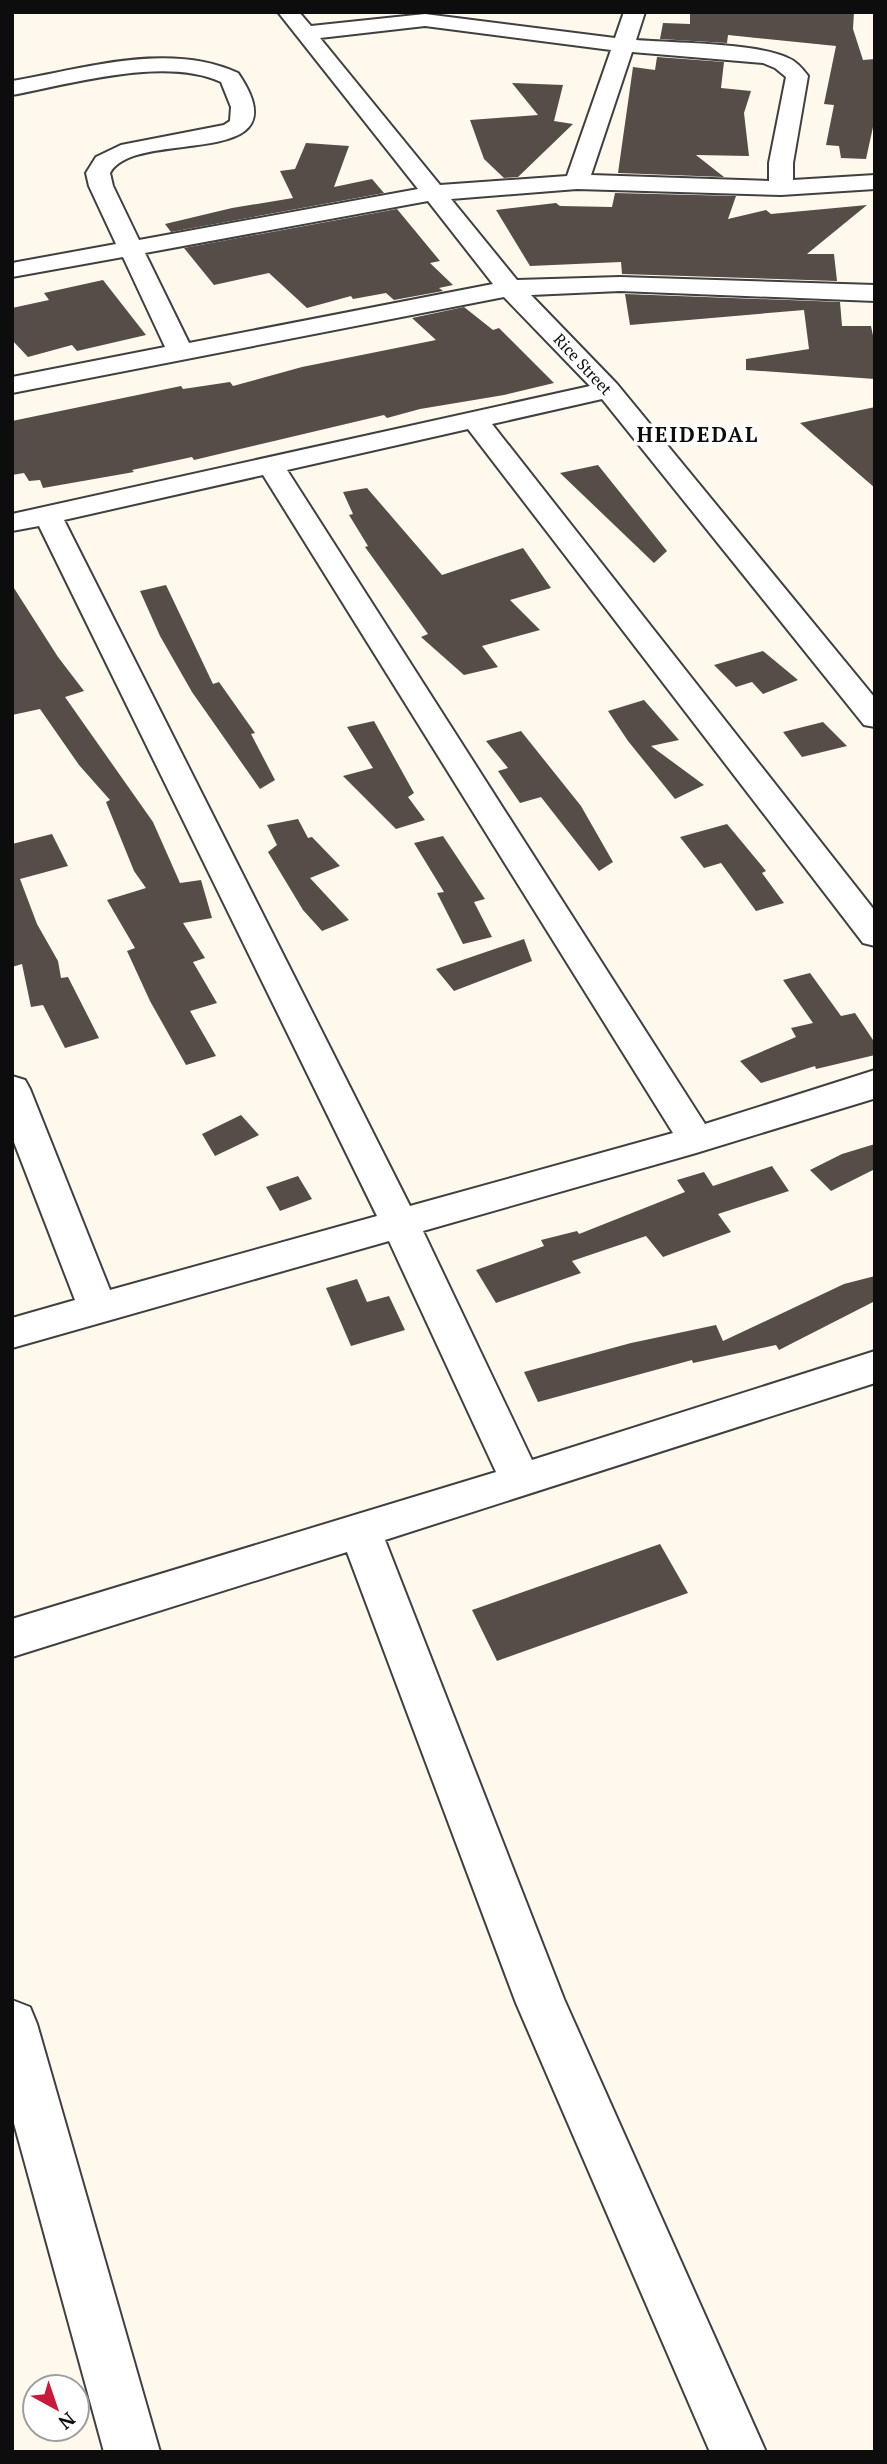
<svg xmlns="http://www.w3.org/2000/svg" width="887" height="2464" viewBox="0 0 887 2464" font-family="'PT Serif',serif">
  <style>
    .building { fill: #564c48 }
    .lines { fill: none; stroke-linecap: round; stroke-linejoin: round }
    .minor-casing { stroke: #404040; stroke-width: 4 }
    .minor { fill: #fff; fill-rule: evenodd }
    .labels { text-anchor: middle; stroke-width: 7; stroke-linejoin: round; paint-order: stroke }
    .far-street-label { font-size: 16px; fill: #0d0d0d; stroke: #fff }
    .far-district-label { font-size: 21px; font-weight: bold; letter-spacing: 2px; fill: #0d0d0d; stroke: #fff }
  </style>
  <rect width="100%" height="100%" fill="#fff9ed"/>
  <path class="building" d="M690 12H854L853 29 863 60 875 59V118L866 159 841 158 839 146 826 145 834 105 824 104 836 46 728 35 727 43 660 39 663 23 690 24Z
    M657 57 724 62 721 88 751 91 744 113 749 156 696 155 724 177 618 173 633 67 655 70Z
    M512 83 563 85 554 121 573 124 518 177 504 178 484 159 470 120 538 115Z
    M306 143 349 146 334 187 372 179 384 193 171 232 165 224 232 208 293 198 280 171 295 169Z
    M615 193 736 196 728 219 766 210 771 214 867 205 807 254H834L837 281 622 274 621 262 530 266 496 210 556 203 560 206 612 207Z
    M397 209 440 261 430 263 453 285 439 288 443 291 394 300 386 293 353 299 351 296 307 308 269 273 214 285 184 248Z
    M103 280 146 335 77 351 72 345 28 357 12 340V308L49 300 44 293Z
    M625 294 840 302 842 326H871L875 345V379L746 370V359L809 349 804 310 630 325Z
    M464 307 493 330 499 328 554 383 504 395 420 409 387 418 384 415 194 460 192 457 132 470 134 472 43 488 40 480 29 481 24 473 12 475V421L181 386 183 389 230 382 233 386 302 367 436 340 412 318Z
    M875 407V488L800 423Z
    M598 465 667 551 654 563 560 473Z
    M367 488 442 575 523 548 551 588 510 600 540 630 482 646 498 667 464 675 421 637 428 634 365 547 368 546 349 515 353 514 343 492Z
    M12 585 58 657 84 691 65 697 153 822 180 883 201 880 212 918 183 923 205 958 193 962 217 1003 190 1011 216 1056 186 1065 150 1001 127 951 135 948 107 900 146 888 134 871 106 802 110 800 79 765 40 709 12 715Z
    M166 585 213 684 219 682 255 733 251 734 275 780 260 789 192 692 160 636 140 591Z
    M763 651 798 680 763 694 752 682 736 687 714 665Z
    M644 700 679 740 651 746 704 785 675 799 628 741 608 711Z
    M374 721 414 793 408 797 425 820 396 829 343 776 373 768 347 727Z
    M823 722 847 746 802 757 783 732Z
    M521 731 581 806 613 862 599 871 541 797 520 803 498 771 508 768 486 741Z
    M298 819 308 838 312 837 340 866 310 878 349 920 322 931 303 910 268 852 277 845 267 825Z
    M727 824 766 871 762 873 784 903 756 911 721 863 704 868 680 837Z
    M52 834 68 866 20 879 37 924 58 961 61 978 68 977 99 1038 65 1048 43 1005 31 1007 22 964 12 967V844Z
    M443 836 485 899 474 902 492 937 463 944 437 893 444 892 414 843Z
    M524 939 532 961 454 991 436 969Z
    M810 973 841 1016 855 1013 875 1043V1055L816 1069 815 1066 761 1083 740 1061 796 1037 791 1028 813 1023 783 980Z
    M241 1115 259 1135 215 1156 202 1134Z
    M875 1144V1169L831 1191 810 1170 842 1154Z
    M772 1166 789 1191 718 1214 731 1232 663 1257 646 1236 572 1261 581 1273 496 1303 476 1270 544 1246 541 1240 577 1231 579 1234 685 1192 677 1180 704 1172 713 1186Z
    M298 1176 312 1199 280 1211 266 1187Z
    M875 1276V1301L779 1350 776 1345 693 1363 692 1360 538 1402 524 1372 631 1343 716 1325 723 1341 844 1284Z
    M357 1279 367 1302 389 1296 405 1330 351 1346 326 1288Z
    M660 1544 688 1593 497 1661 472 1610Z"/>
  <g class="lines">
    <g class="minor-casing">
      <path id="minor" d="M278 12H299L311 26 425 14 615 38 624 12H645L636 40C674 43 757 43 788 58 796 61 803 69 808 76L793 163V180L875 175V189L781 195 577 189 451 199 517 280 620 277 875 285V301L620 291 531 295 617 384 875 698V727L864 725 602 399 492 424 875 911V946L863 943 468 429 287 470 705 1124 875 1070 873 1099 696 1153 423 1231 532 1460 875 1351V1383L385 1540 564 1999 766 2452H710L516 2003 347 1552 12 1657V1619L496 1472 389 1241 12 1348V1318L75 1300 12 1137V1076L25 1080 30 1089 110 1290 377 1216 39 526 12 531V514L590 386 504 297 12 393V377L165 347 123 257 12 277V263L116 244 89 186 86 173 96 157 121 145 224 125 230 121 231 107 221 82C165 56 71 84 12 95V81C83 69 169 41 238 73 307 174 135 126 110 173L113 186 139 240 418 189ZM425 26 611 50 567 176 440 185 320 38ZM632 52 763 63 775 68 786 77 769 163V181L591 175ZM428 201 493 284 189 343 145 253ZM263 475 673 1133 410 1206 64 520Z
        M12 2000 30 2007 37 2024 160 2452H104L12 2116Z"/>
    </g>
    <use href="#minor" class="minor"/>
  </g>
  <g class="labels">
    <g class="far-street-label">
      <text transform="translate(583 364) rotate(47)" y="6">Rice Street</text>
    </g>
    <g class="far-district-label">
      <text x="698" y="442">HEIDEDAL</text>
    </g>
  </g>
  <rect width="887" height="2464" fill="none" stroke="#0d0d0d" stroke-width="28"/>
  <g transform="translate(56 2408) rotate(140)"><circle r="33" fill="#ffffff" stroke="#9e9e9e" stroke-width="2"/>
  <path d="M0-5L12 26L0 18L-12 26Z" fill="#ca183a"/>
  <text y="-10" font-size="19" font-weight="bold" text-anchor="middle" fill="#0d0d0d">N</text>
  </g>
</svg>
